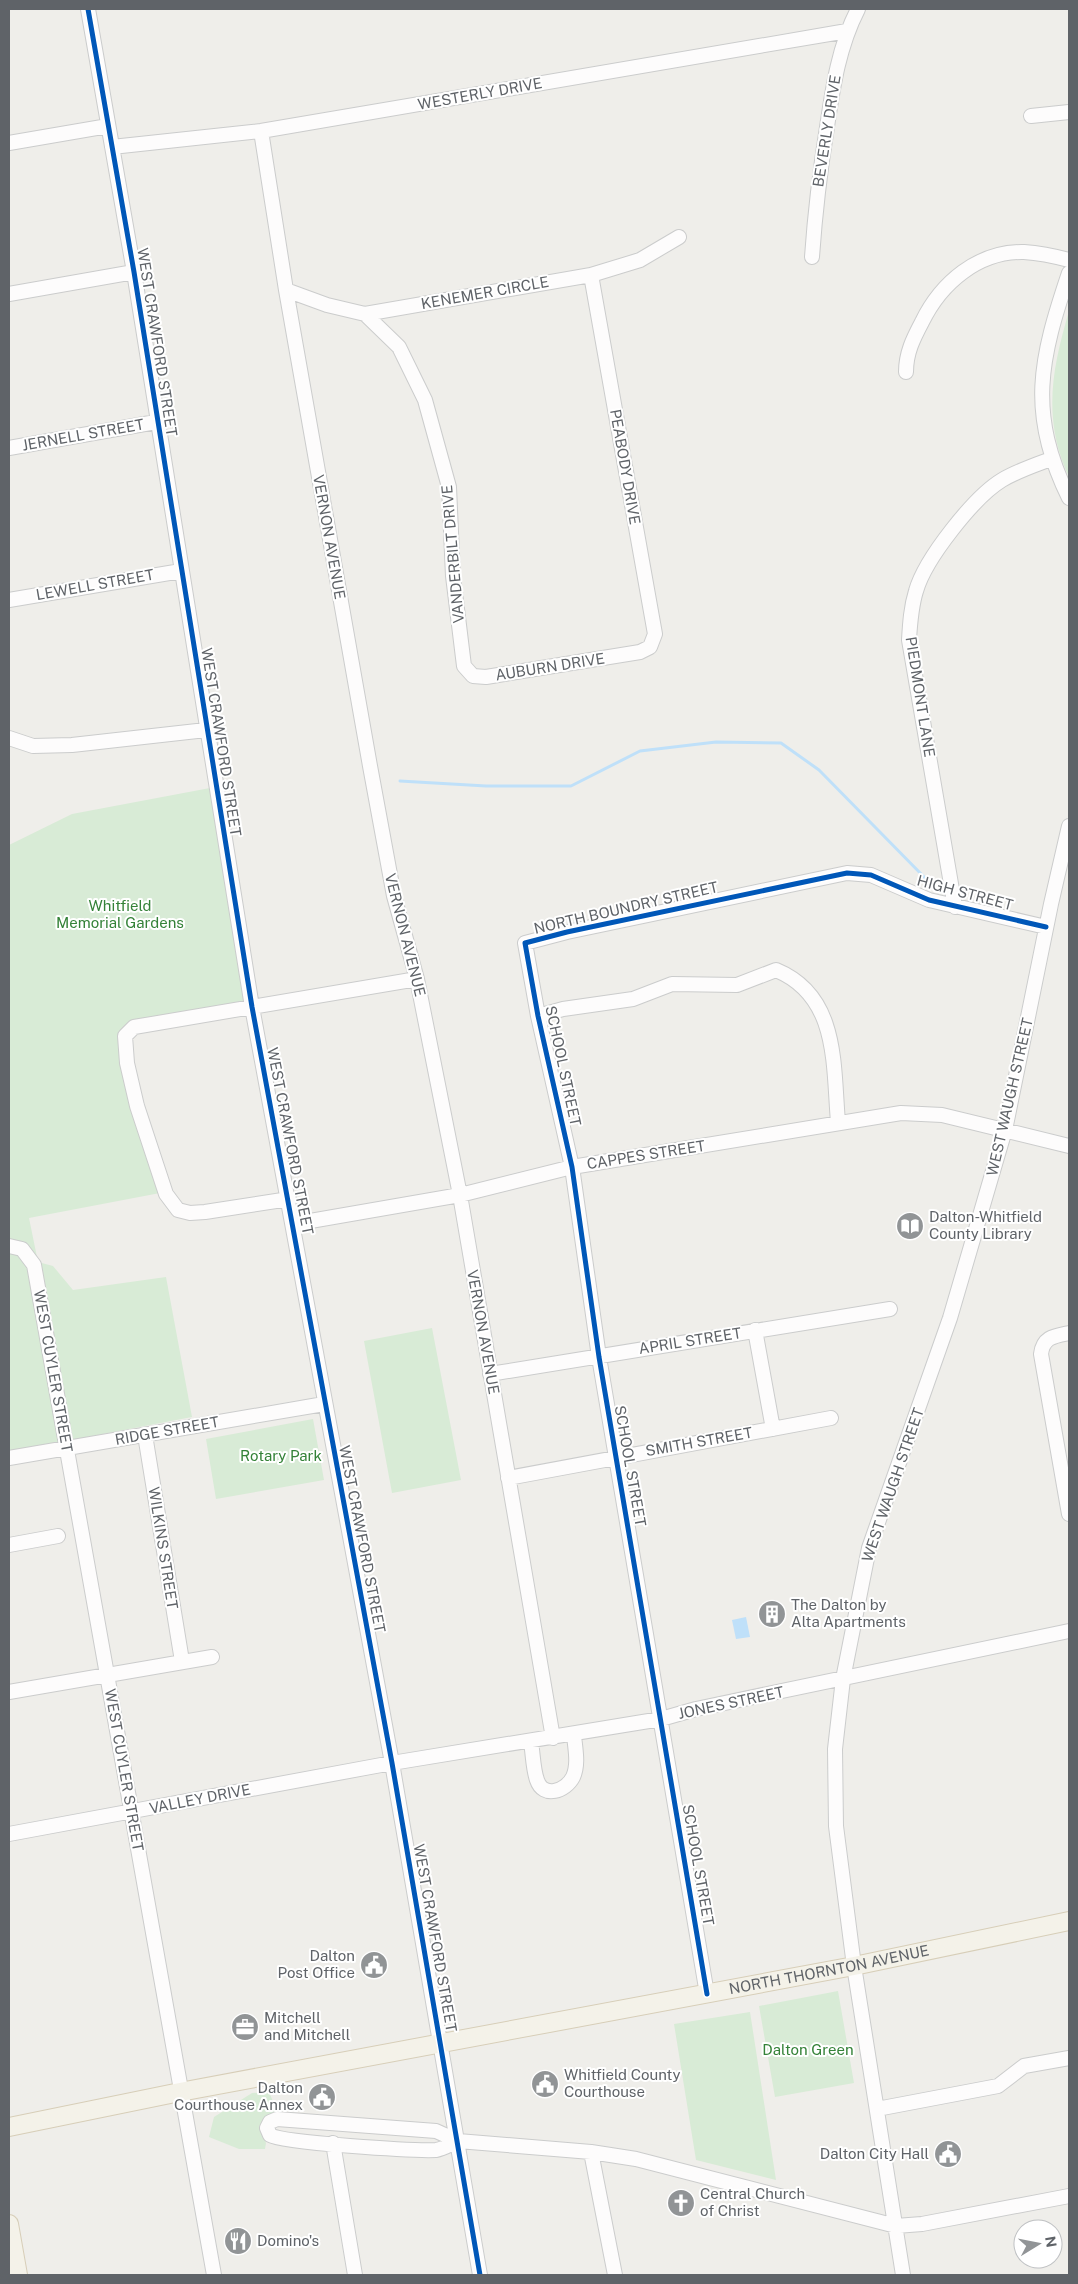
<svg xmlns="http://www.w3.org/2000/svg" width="1078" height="2284" viewBox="0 0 1078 2284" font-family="'Public Sans',sans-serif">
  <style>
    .green { fill: #d8ebd6 }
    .water { fill: #bfe0f9 }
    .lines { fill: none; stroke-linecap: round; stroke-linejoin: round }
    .stream { stroke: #bfe0f9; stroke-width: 3 }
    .minor-casing { stroke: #cbcccc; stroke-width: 16 }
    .major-casing { stroke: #d7ceb8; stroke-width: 20 }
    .minor { stroke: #fdfcfc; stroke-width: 14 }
    .major { stroke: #f4f2e9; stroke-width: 18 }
    .cycleway-casing { stroke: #fff; stroke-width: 8 }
    .cycleway { stroke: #0057b8; stroke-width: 5 }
    .labels { text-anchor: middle; stroke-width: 4; stroke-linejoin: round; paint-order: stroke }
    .street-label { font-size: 15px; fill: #5f6368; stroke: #fff }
    .park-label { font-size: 15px; fill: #348238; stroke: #fff }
    .poi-label { font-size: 15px; fill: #5f6368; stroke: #fff; text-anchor: start }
  </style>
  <rect width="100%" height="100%" fill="#efeeea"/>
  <path class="green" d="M1069 311V477C1042 419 1052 369 1069 311Z
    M210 788 247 1002 122 1030 160 1193 29 1218 38 1262 53 1266 73 1290 166 1277 192 1417 9 1452V845L72 814Z
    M432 1328 461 1480 392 1493 364 1341Z
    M313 1419 324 1480 216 1499 206 1439Z
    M838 1991 854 2083 775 2097 759 2006Z
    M750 2012 776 2180 696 2160 674 2024Z
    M269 2092 277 2111 259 2126 266 2143 265 2149H239L209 2137 214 2117 252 2093Z"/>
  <path class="water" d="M746 1617 750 1637 736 1639 732 1620Z"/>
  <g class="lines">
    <path class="stream" d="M400 781 486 786H571L640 751 716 742 781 743 819 770 929 882"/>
    <g class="minor-casing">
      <path id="minor" d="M88 9 134 272 252 1007 392 1763 480 2275
        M1031 116 1069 112
        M261 131 286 290 370 766 394 896 417 979 460 1195 553 1738
        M9 143 108 126
        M112 147 261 131 847 31
        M812 257C815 213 820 171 827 127 833 86 839 46 858 9
        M1069 273C1040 359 1027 413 1069 498
        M286 290 327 305 365 314 591 275 640 260 679 237
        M9 294 134 272
        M365 314 399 347 425 400 449 487 453 576 464 666 473 676 486 677 640 652 650 647 655 634 591 275
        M906 372C906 353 913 339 922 322 941 283 978 251 1024 252 1039 253 1054 256 1069 260
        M9 448 156 422
        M9 600 181 571
        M9 738 33 746 72 745 206 730
        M955 907 909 640C910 623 911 607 916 591 925 559 974 497 1002 480 1017 471 1035 465 1051 459
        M538 1016 563 1009 633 999 672 984 737 985 776 970C839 996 833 1065 838 1122
        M289 1199 205 1212 190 1213 178 1210 166 1194 137 1106 127 1063 125 1036 134 1027 417 979
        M293 1224 460 1195 572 1167 901 1113 942 1115 1069 1146
        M9 1246 22 1249 34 1265 214 2275
        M755 1330 773 1429
        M1069 1333C1054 1336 1043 1337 1041 1354L1069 1514
        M490 1374 890 1309
        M145 1435 182 1661
        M9 1458 324 1404
        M508 1478 831 1418
        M9 1545 58 1536
        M9 1692 212 1657
        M531 1742C533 1754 533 1769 537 1780 543 1799 566 1791 573 1777 579 1764 575 1748 574 1735
        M9 1834 392 1763 661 1719 696 1709 1069 1631
        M707 1994 599 1357 572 1167 538 1016 525 943 567 932 847 873 871 875 929 900 1046 927
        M877 2109 998 2086 1024 2066 1069 2058
        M458 2141C451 2144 443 2149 436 2150 414 2151 283 2143 270 2135L267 2128 270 2122 277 2119 436 2131 458 2141 591 2152 636 2159 896 2226 922 2224 1069 2196
        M333 2143 355 2275
        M591 2152 615 2275
        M903 2275 854 1966 836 1826 835 1749 843 1679 869 1548 950 1318 1005 1130 1051 904 1069 826"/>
    </g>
    <g class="major-casing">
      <g id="major">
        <path id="s1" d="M9 2127 180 2092 854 1966 1069 1921"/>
        <path d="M9 2224 18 2275"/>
      </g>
    </g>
    <use href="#minor" class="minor"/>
    <use href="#major" class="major"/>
    <g class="cycleway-casing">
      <path id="cycleway" d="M88 9 134 272 252 1007 392 1763 480 2275
        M707 1994 599 1357 572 1167 538 1016 525 943 567 932 847 873 871 875 929 900 1046 927"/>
    </g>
    <use href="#cycleway" class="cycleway"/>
  </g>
  <defs>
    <g id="library-disc" transform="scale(1.4375)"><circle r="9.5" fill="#919496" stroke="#fff"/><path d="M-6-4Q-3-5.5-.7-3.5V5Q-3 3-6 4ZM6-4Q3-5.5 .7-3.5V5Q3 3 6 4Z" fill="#fff"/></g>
    <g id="building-disc" transform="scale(1.4375)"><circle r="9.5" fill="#919496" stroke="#fff"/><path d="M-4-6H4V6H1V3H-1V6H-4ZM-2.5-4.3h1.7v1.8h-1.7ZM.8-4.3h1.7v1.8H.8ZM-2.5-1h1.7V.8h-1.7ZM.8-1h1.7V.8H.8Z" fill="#fff"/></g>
    <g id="civic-disc" transform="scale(1.4375)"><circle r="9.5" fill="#919496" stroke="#fff"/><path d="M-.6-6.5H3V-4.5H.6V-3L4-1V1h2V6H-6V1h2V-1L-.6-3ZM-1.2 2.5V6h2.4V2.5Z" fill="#fff"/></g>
    <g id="office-disc" transform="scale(1.4375)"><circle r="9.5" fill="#919496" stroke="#fff"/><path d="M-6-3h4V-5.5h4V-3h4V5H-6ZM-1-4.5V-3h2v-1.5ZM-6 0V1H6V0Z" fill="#fff"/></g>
    <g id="church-disc" transform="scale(1.4375)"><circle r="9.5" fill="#919496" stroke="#fff"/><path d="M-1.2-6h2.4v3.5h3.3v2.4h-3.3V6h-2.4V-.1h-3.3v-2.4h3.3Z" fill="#fff"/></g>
    <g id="restaurant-disc" transform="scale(1.4375)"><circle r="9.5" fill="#919496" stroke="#fff"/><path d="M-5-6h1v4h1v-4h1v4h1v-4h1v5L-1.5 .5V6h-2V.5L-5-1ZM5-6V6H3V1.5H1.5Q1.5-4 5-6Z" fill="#fff"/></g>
  </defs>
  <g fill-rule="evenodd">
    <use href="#library-disc" x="910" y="1226"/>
    <use href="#building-disc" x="772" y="1614"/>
    <use href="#civic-disc" x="374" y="1965"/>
    <use href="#office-disc" x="245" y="2027"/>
    <use href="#civic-disc" x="545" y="2084"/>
    <use href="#civic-disc" x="322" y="2097"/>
    <use href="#civic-disc" x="948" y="2154"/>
    <use href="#church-disc" x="681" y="2203"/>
    <use href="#restaurant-disc" x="238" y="2241"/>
  </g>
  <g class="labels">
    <g class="street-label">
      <text transform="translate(480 94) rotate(-10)" y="5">WESTERLY DRIVE</text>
      <text transform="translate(827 131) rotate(-81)" y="5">BEVERLY DRIVE</text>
      <text transform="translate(485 293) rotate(-10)" y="5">KENEMER CIRCLE</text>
      <text transform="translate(157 342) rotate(81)" y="5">WEST CRAWFORD STREET</text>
      <text transform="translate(83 435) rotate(-10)" y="5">JERNELL STREET</text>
      <text transform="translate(625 467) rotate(80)" y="5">PEABODY DRIVE</text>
      <text transform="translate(329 537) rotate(80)" y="5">VERNON AVENUE</text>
      <text transform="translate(453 554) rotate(-95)" y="5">VANDERBILT DRIVE</text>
      <text transform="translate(95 585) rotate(-10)" y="5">LEWELL STREET</text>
      <text transform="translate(550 667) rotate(-9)" y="5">AUBURN DRIVE</text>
      <text transform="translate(920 697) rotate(81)" y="5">PIEDMONT LANE</text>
      <text transform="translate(221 742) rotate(81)" y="5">WEST CRAWFORD STREET</text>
      <text transform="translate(965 893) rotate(15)" y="5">HIGH STREET</text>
      <text transform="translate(626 908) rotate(-13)" y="5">NORTH BOUNDRY STREET</text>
      <text transform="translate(405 935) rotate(76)" y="5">VERNON AVENUE</text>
      <text transform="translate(563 1066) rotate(78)" y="5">SCHOOL STREET</text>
      <text transform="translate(1010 1097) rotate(-77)" y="5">WEST WAUGH STREET</text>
      <text transform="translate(290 1141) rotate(79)" y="5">WEST CRAWFORD STREET</text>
      <text transform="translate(646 1155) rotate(-9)" y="5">CAPPES STREET</text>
      <text transform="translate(483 1332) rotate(80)" y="5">VERNON AVENUE</text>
      <text transform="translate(690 1341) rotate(-9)" y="5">APRIL STREET</text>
      <text transform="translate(53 1371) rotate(80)" y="5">WEST CUYLER STREET</text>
      <text transform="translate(167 1431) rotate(-10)" y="5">RIDGE STREET</text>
      <text transform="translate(699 1442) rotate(-10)" y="5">SMITH STREET</text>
      <text transform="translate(630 1466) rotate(80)" y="5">SCHOOL STREET</text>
      <text transform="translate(893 1485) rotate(-71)" y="5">WEST WAUGH STREET</text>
      <text transform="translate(362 1539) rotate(79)" y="5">WEST CRAWFORD STREET</text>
      <text transform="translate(163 1548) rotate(81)" y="5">WILKINS STREET</text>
      <text transform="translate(731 1703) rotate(-12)" y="5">JONES STREET</text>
      <text transform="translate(124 1770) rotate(80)" y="5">WEST CUYLER STREET</text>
      <text transform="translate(200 1799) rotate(-11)" y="5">VALLEY DRIVE</text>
      <text transform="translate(698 1865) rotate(80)" y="5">SCHOOL STREET</text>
      <text transform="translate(435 1938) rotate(80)" y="5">WEST CRAWFORD STREET</text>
      <text dy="5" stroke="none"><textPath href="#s1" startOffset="835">NORTH THORNTON AVENUE</textPath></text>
    </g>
    <g class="park-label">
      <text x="120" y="911">Whitfield<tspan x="120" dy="17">Memorial Gardens</tspan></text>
      <text x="281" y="1461">Rotary Park</text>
      <text x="808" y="2055">Dalton Green</text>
    </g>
    <g class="poi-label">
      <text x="929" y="1222">Dalton-Whitfield<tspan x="929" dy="17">County Library</tspan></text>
      <text x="791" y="1610">The Dalton by<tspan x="791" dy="17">Alta Apartments</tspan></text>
      <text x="355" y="1961" text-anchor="end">Dalton<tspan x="355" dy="17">Post Office</tspan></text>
      <text x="264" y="2023">Mitchell<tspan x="264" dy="17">and Mitchell</tspan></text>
      <text x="564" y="2080">Whitfield County<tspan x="564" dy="17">Courthouse</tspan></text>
      <text x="303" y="2093" text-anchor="end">Dalton<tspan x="303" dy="17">Courthouse Annex</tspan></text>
      <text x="929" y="2159" text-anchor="end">Dalton City Hall</text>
      <text x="700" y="2199">Central Church<tspan x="700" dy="17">of Christ</tspan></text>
      <text x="257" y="2246">Domino's</text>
    </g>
  </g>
  <rect width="1078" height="2284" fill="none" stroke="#5f6368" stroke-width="20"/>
  <g transform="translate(1038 2244) rotate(80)"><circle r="24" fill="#ffffff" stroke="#bfc1c3"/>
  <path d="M0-4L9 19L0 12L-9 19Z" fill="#919496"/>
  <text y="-8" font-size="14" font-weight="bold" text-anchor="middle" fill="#5f6368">N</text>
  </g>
</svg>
